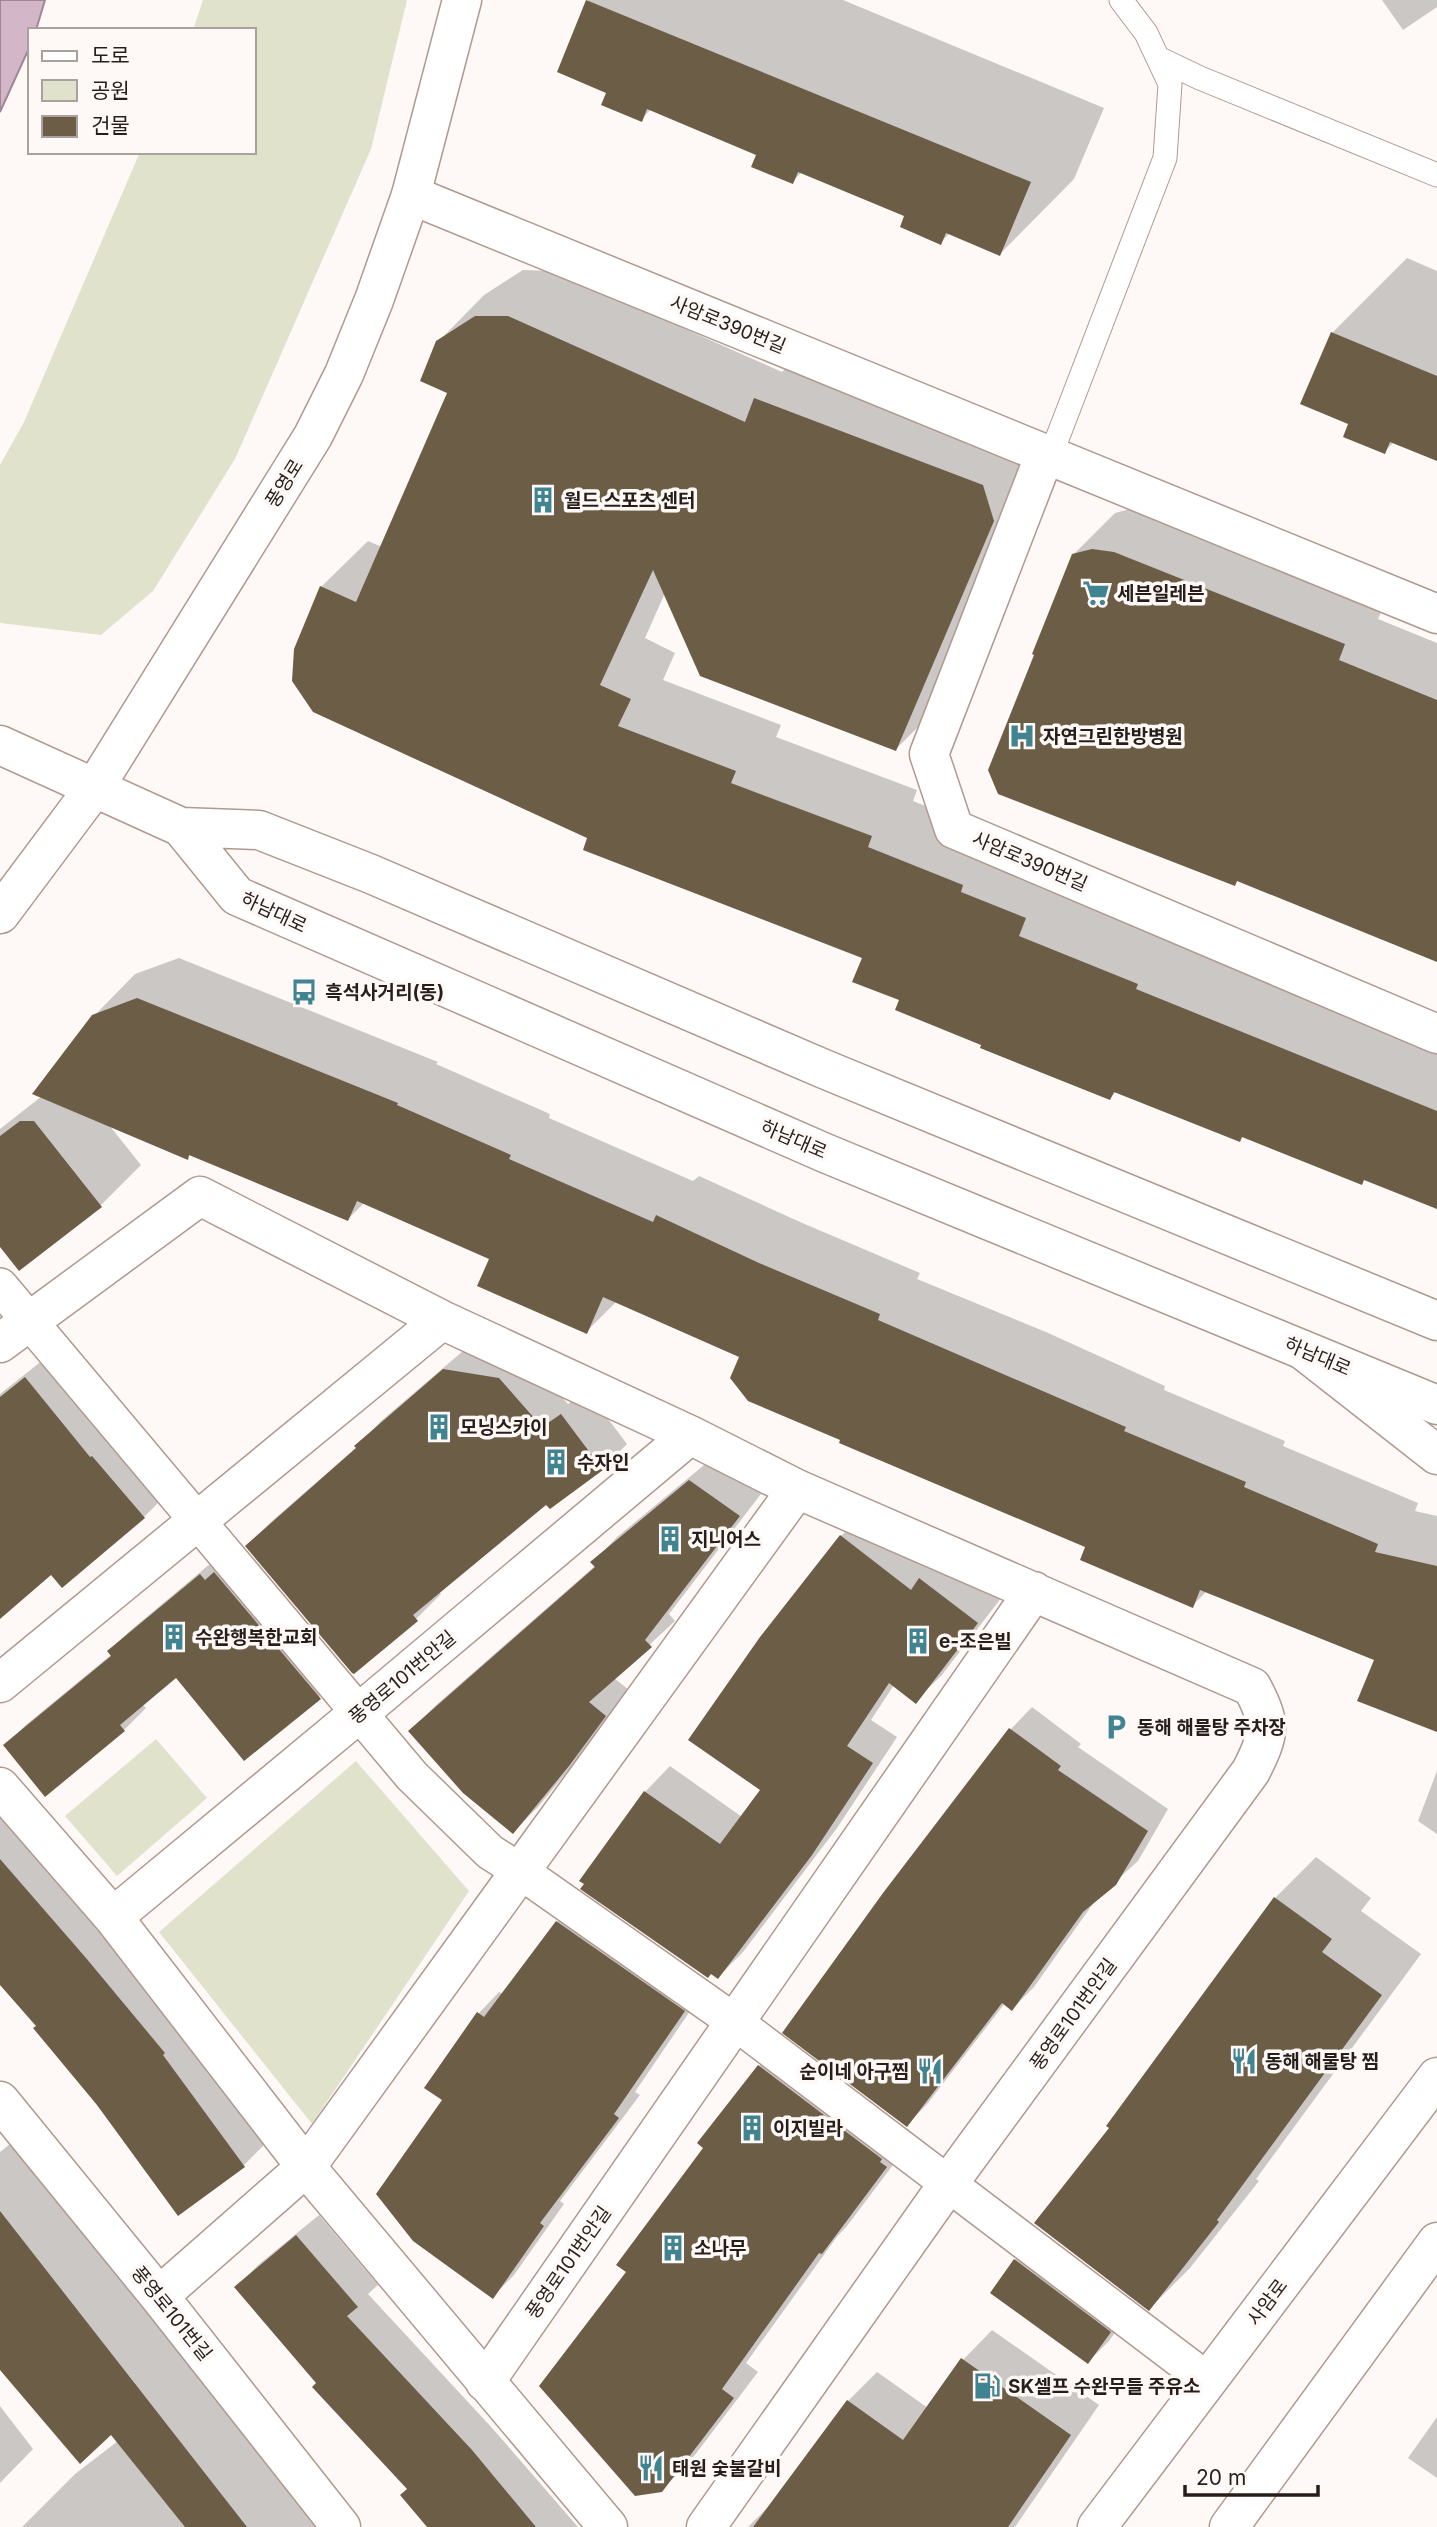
<svg xmlns="http://www.w3.org/2000/svg" width="1437" height="2527" viewBox="0 0 1437 2527" font-family="Inter,'Noto Sans KR',sans-serif">
  <style>
    .green { fill: #e0e2cc }
    .water { fill: #d3b6c7; stroke: #9f8893; stroke-width: 2 }
    .shadow { fill: #0003 }
    .building { fill: #6c5d46 }
    .lines { fill: none; stroke-linecap: round; stroke-linejoin: round }
    .service-casing { stroke: #b0998e; stroke-width: 25 }
    .pedestrian-casing { stroke: #b0998e; stroke-width: 38 }
    .minor-casing { stroke: #b0998e; stroke-width: 41 }
    .secondary-casing { stroke: #b0998e; stroke-width: 41 }
    .primary-casing { stroke: #b0998e; stroke-width: 41 }
    .service { stroke: #fff; stroke-width: 23 }
    .pedestrian { stroke: #fff; stroke-width: 35 }
    .minor { stroke: #fff; stroke-width: 38 }
    .secondary { stroke: #fff; stroke-width: 38 }
    .primary { stroke: #fff; stroke-width: 38 }
    .labels { text-anchor: middle; stroke-width: 7; stroke-linejoin: round; paint-order: stroke }
    .street-label { font-size: 19px; fill: #271e1a; stroke: #fef9f6 }
    .poi-label { font-size: 19px; font-weight: bold; fill: #271e1a; stroke: #fef9f6; text-anchor: start }
  </style>
  <rect width="100%" height="100%" fill="#fef9f6"/>
  <path class="green" d="M203 0H407L371 149 235 459 153 591 101 635 0 623V465L24 422 140 152H254V30H193Z
    M156 1739 207 1798 117 1876 65 1816Z
    M356 1761 469 1891 312 2124 159 1932Z"/>
  <path class="water" d="M0 0H45L36 30H30V46L0 112Z"/>
  <path class="shadow" d="M588 0H843L1104 108 1074 179 1000 254 950 233 940 243 906 215 802 172 792 182 759 154 651 109 641 120 609 92 559 71Z
    M1382 0H1437V7L1403 30Z
    M1407 258 1437 271V459L1394 442 1384 452 1332 333Z
    M523 270 555 271 782 372 802 353 1029 439 942 703 896 749 665 593 645 638 675 653 663 680 781 725 776 737 917 790 913 801 1008 839 1437 1046V1207L1365 1178 1244 1136 1239 1140 1117 1091 1110 1098 984 1044 901 999 864 957 590 837 321 587 368 541 382 547 449 392 438 342 484 295Z
    M1134 508 1385 603 1378 619 1437 643V960L1073 555 1115 513Z
    M179 958 438 1062 436 1064 550 1114 549 1118 693 1181 699 1176 800 1222 920 1273 917 1279 1046 1332 1165 1386 1164 1390 1285 1441 1283 1446 1418 1503 1415 1511 1437 1516V1730L1377 1659 1208 1590 1192 1606 1088 1546 843 1439 741 1356 617 1301 586 1332 491 1258 365 1202 348 1219 191 1154 188 1157 109 1125 141 1165 100 1206 0 1244V1129L42 1096 94 1016 135 974Z
    M470 1345 525 1354 568 1404 586 1390 627 1444 602 1469 550 1507 547 1502 439 1591 441 1594 416 1619 247 1546 272 1521 357 1447 381 1421Z
    M53 1352 171 1490 144 1517 62 1586 51 1573 0 1617V1394Z
    M715 1456 764 1490 669 1614 675 1621 614 1678 629 1690 594 1739 538 1807 513 1832 411 1731 435 1706 596 1565 593 1562 617 1537Z
    M867 1511 1002 1597 941 1676 915 1701 894 1685 871 1720 897 1737 837 1828 743 1952 718 1977 645 1792 670 1766 742 1817 763 1790 841 1536Z
    M223 1553 341 1676 319 1697 176 1675 142 1704 146 1708 124 1730 46 1794 5 1745 27 1724 112 1654 109 1651 131 1630Z
    M1032 1707 1081 1744 1078 1747 1168 1809 1138 1861 1097 1898 1034 1987 1012 2009 1005 2003 928 2103 907 2125 884 1894 1011 1729Z
    M1437 1771V1834L1418 1821Z
    M0 1800 271 2138 244 2165 178 2213 38 2026 0 1982Z
    M1316 1857 1371 1898 1361 1911 1421 1954 1256 2179 1259 2181 1190 2268 1149 2309 1112 2128 1275 1898Z
    M579 1901 705 1989 635 2092 640 2095 560 2201 564 2204 514 2275 493 2296 445 2100 478 2014 499 1992 503 1994 557 1922Z
    M785 2040 911 2141 847 2226 836 2238 746 2363 758 2372 688 2464 661 2490 628 2272 706 2148 699 2142 759 2066Z
    M16 2139 319 2527H22L75 2474 118 2441 112 2433 0 2367V2152Z
    M319 2215 378 2285 368 2294 493 2429 578 2527H429L409 2489 237 2287 258 2265Z
    M1037 2239 1131 2310 1109 2341 1088 2362 992 2292 1015 2260Z
    M992 2330 1099 2405 1015 2527H748L776 2499 848 2401 877 2372 928 2408 963 2360Z
    M0 2406 33 2449 0 2483Z
    M1437 2417V2478L1408 2458Z"/>
  <path class="building" d="M586 0 1031 182 1000 256 946 233 941 245 900 227 904 216 798 172 793 184 751 167 756 155 647 109 642 122 601 105 606 93 557 72Z
    M475 316H508L745 422 754 398 983 485 994 521 896 751 700 676 653 570 600 685 631 699 618 726 736 771 731 783 872 836 868 847 963 885 961 892 1026 918 1019 936 1138 984 1136 989 1437 1111V1209L1364 1180 1362 1185 1242 1137 1240 1142 1114 1092 1110 1100 980 1048 981 1045 895 1010 899 1000 852 982 862 958 583 850 587 838 313 712 292 681 294 649 320 586 356 602 447 393 420 381 436 341Z
    M1331 332 1437 376V461L1390 442 1385 454 1343 437 1348 424 1300 404Z
    M1092 549 1114 552 1345 644 1339 660 1437 700V962L1237 881 1235 886 998 794 988 770 1034 655 1032 654 1072 554Z
    M137 998 398 1103 397 1105 511 1155 509 1159 653 1222 656 1215 759 1263 880 1314 878 1320 1126 1427 1124 1431 1246 1482 1244 1487 1378 1544 1375 1552 1437 1566V1732L1357 1701 1374 1660 1200 1590 1193 1608 1080 1560 1085 1547 839 1443 840 1440 748 1401 730 1378 739 1357 603 1297 587 1334 477 1286 489 1259 357 1201 348 1221 189 1155 188 1160 32 1094 92 1015Z
    M20 1121H34L102 1207 19 1271 0 1247V1136Z
    M443 1369 499 1378 542 1427 561 1414 603 1470 550 1509 546 1505 413 1615 418 1621 354 1674 352 1673 245 1546 356 1448 354 1446Z
    M25 1377 90 1457 92 1456 145 1518 62 1588 51 1575 0 1619V1397Z
    M689 1480 740 1516 645 1640 652 1647 589 1702 606 1716 569 1766 513 1834 463 1793 408 1731 595 1567 590 1562Z
    M840 1535 911 1590 919 1578 978 1623 916 1704 889 1683 847 1746 873 1763 812 1855 718 1979 711 1974 708 1978 580 1889 584 1884 579 1881 644 1791 720 1844 760 1790 688 1740 760 1637Z
    M214 1572 321 1699 244 1761 176 1678 120 1725 125 1731 45 1797 3 1745 111 1656 107 1651 200 1574 205 1580Z
    M1009 1728 1061 1766 1058 1770 1148 1831 1116 1885 1083 1912 1012 2011 1002 2003 907 2127 782 2033 883 1893Z
    M0 1859 86 1958 165 2053 163 2055 245 2167 178 2216 97 2105 33 2028 36 2026 0 1985Z
    M1274 1897 1332 1939 1322 1952 1382 1995 1217 2220 1219 2222 1149 2311 1034 2223 1109 2128 1106 2126Z
    M556 1921 685 2011 614 2114 619 2118 540 2223 544 2226 493 2299 413 2241 376 2194 442 2100 424 2088 477 2012 484 2017Z
    M758 2065 882 2159 880 2162 887 2167 822 2254 819 2253 722 2389 734 2398 662 2492 635 2496 539 2386 626 2272 616 2265 703 2148 697 2143Z
    M0 2211 247 2527H185L111 2435 80 2464 0 2370Z
    M296 2235 358 2307 347 2316 472 2450 536 2527H427L400 2495 407 2489 312 2387 316 2383 234 2287Z
    M1014 2259 1111 2332 1088 2364 990 2293Z
    M961 2358 1071 2435 1008 2527H753L847 2400 903 2440Z"/>
  <g class="lines">
    <g class="service-casing">
      <path id="service" d="M1158 58 1200 78 1437 175
        M1045 454 1057 439 1165 158 1170 84 1146 33 1121 0"/>
    </g>
    <g class="pedestrian-casing">
      <path id="pedestrian" d="M0 1286 412 1776 490 1852 520 1871 735 2022 1207 2380"/>
    </g>
    <g class="minor-casing">
      <path id="minor" d="M411 195 1437 614
        M1045 454 929 754 954 829 1437 1034
        M0 1343 200 1196 442 1320 690 1435 797 1489 1252 1687C1272 1725 1270 1733 1251 1771L948 2184 706 2527
        M0 1683 442 1320
        M0 1787 113 1917 306 2167 608 2527
        M113 1917 359 1713 690 1435
        M0 2101 159 2296 341 2527
        M159 2296 306 2167 797 1489
        M485 2382 1034 1591"/>
    </g>
    <g class="secondary-casing">
      <path id="secondary" d="M0 745 181 827 259 830 371 874 824 1069 1437 1321
        M181 827 237 896 825 1153 1437 1405
        M0 914 95 787 313 436 344 374 374 300 411 195 462 0"/>
    </g>
    <g class="primary-casing">
      <path id="primary" d="M1303 1350 1437 1455
        M1097 2527 1437 2077
        M1229 2527 1437 2242"/>
    </g>
    <use href="#service" class="service"/>
    <use href="#pedestrian" class="pedestrian"/>
    <use href="#minor" class="minor"/>
    <use href="#secondary" class="secondary"/>
    <use href="#primary" class="primary"/>
  </g>
  <defs>
    <g id="building-bare" transform="scale(2.1)"><path d="M-4-6H4V6H1V3H-1V6H-4ZM-2.5-4.3h1.7v1.8h-1.7ZM.8-4.3h1.7v1.8H.8ZM-2.5-1h1.7V.8h-1.7ZM.8-1h1.7V.8H.8Z" fill="#3f8490" stroke="#fef9f6" stroke-width="2.5" paint-order="stroke"/></g>
    <g id="supermarket-bare" transform="scale(2.1)"><path d="M-6-5.5h2.5l.6 2H6L4.5 2H-2.5L-4.4-4H-6ZM-1.5 3.2a1.3 1.3 0 1 0 .1 0ZM3 3.2a1.3 1.3 0 1 0 .1 0Z" fill="#3f8490" stroke="#fef9f6" stroke-width="2.5" paint-order="stroke"/></g>
    <g id="hospital-bare" transform="scale(2.1)"><path d="M-5-5h3v3.5h4V-5h3V5h-3V1.5h-4V5h-3Z" fill="#3f8490" stroke="#fef9f6" stroke-width="2.5" paint-order="stroke"/></g>
    <g id="bus-bare" transform="scale(2.1)"><path d="M-5-6H5V4H4V6H2V4H-2V6H-4V4H-5ZM-3.5-4V0h7V-4ZM-3.5 1.2v1.5H-2V1.2ZM2 1.2v1.5H3.5V1.2Z" fill="#3f8490" stroke="#fef9f6" stroke-width="2.5" paint-order="stroke"/></g>
    <g id="parking-bare" transform="scale(2.1)"><path d="M-3.5-5.5H1a3.5 3.5 0 0 1 0 7H-1V5.5H-3.5ZM-1-3.4V-.6H.8a1.4 1.4 0 0 0 0-2.8Z" fill="#3f8490" stroke="#fef9f6" stroke-width="2.5" paint-order="stroke"/></g>
    <g id="restaurant-bare" transform="scale(2.1)"><path d="M-5-6h1v4h1v-4h1v4h1v-4h1v5L-1.5 .5V6h-2V.5L-5-1ZM5-6V6H3V1.5H1.5Q1.5-4 5-6Z" fill="#3f8490" stroke="#fef9f6" stroke-width="2.5" paint-order="stroke"/></g>
    <g id="fuel-bare" transform="scale(2.1)"><path d="M-5.5-6h7V0h2V4h1.3V-2.5L3-4.5l.8-.8L6-3V5H2.5V1h-1V6h-7ZM-4.2-4.7v3.2H.2V-4.7Z" fill="#3f8490" stroke="#fef9f6" stroke-width="2.5" paint-order="stroke"/></g>
  </defs>
  <g fill-rule="evenodd">
    <use href="#building-bare" x="543" y="500"/>
    <use href="#supermarket-bare" x="1096" y="593"/>
    <use href="#hospital-bare" x="1022" y="736"/>
    <use href="#bus-bare" x="304" y="992"/>
    <use href="#building-bare" x="439" y="1427"/>
    <use href="#building-bare" x="556" y="1462"/>
    <use href="#building-bare" x="670" y="1539"/>
    <use href="#building-bare" x="174" y="1637"/>
    <use href="#building-bare" x="918" y="1641"/>
    <use href="#parking-bare" x="1116" y="1727"/>
    <use href="#restaurant-bare" x="1244" y="2061"/>
    <use href="#restaurant-bare" x="930" y="2071"/>
    <use href="#building-bare" x="752" y="2128"/>
    <use href="#building-bare" x="673" y="2248"/>
    <use href="#fuel-bare" x="987" y="2386"/>
    <use href="#restaurant-bare" x="651" y="2468"/>
  </g>
  <g class="labels">
    <g class="street-label">
      <text transform="translate(728 324) rotate(22)" y="7">사암로390번길</text>
      <text transform="translate(284 483) rotate(-58)" y="7">풍영로</text>
      <text transform="translate(1030 861) rotate(23)" y="7">사암로390번길</text>
      <text transform="translate(274 912) rotate(25)" y="7">하남대로</text>
      <text transform="translate(794 1139) rotate(23)" y="7">하남대로</text>
      <text transform="translate(1318 1356) rotate(23)" y="7">하남대로</text>
      <text transform="translate(402 1677) rotate(-40)" y="7">풍영로101번안길</text>
      <text transform="translate(1073 2014) rotate(-54)" y="7">풍영로101번안길</text>
      <text transform="translate(568 2262) rotate(-55)" y="7">풍영로101번안길</text>
      <text transform="translate(1267 2302) rotate(-53)" y="7">사암로</text>
      <text transform="translate(172 2313) rotate(51)" y="7">풍영로101번길</text>
    </g>
    <g class="poi-label">
      <text x="564" y="507">월드 스포츠 센터</text>
      <text x="1117" y="600">세븐일레븐</text>
      <text x="1043" y="743">자연그린한방병원</text>
      <text x="325" y="999">흑석사거리(동)</text>
      <text x="460" y="1434">모닝스카이</text>
      <text x="577" y="1469">수자인</text>
      <text x="691" y="1546">지니어스</text>
      <text x="195" y="1644">수완행복한교회</text>
      <text x="939" y="1648">e-조은빌</text>
      <text x="1137" y="1734">동해 해물탕 주차장</text>
      <text x="1265" y="2068">동해 해물탕 찜</text>
      <text x="909" y="2078" text-anchor="end">순이네 아구찜</text>
      <text x="773" y="2135">이지빌라</text>
      <text x="694" y="2255">소나무</text>
      <text x="1008" y="2393">SK셀프 수완무들 주유소</text>
      <text x="672" y="2475">태원 숯불갈비</text>
    </g>
  </g>
  <rect x="28" y="28" width="228" height="126" fill="#fef9f6" stroke="#a8a19e" stroke-width="2"/>
  <rect x="42" y="51" width="35" height="10" fill="#ffffff" stroke="#a8a19e" stroke-width="2"/>
  <text x="91" y="63" font-size="21" fill="#271e1a">도로</text>
  <rect x="42" y="80" width="35" height="21" fill="#e0e2cc" stroke="#a8a19e" stroke-width="2"/>
  <text x="91" y="98" font-size="21" fill="#271e1a">공원</text>
  <rect x="42" y="116" width="35" height="21" fill="#6c5d46" stroke="#a8a19e" stroke-width="2"/>
  <text x="91" y="133" font-size="21" fill="#271e1a">건물</text>
  <path d="M1185 2485v10h133v-10" fill="none" stroke="#271e1a" stroke-width="3.5"/>
  <text x="1196" y="2485" font-size="21" fill="#271e1a" stroke="#fef9f6" stroke-width="5" paint-order="stroke">20 m</text>
</svg>
